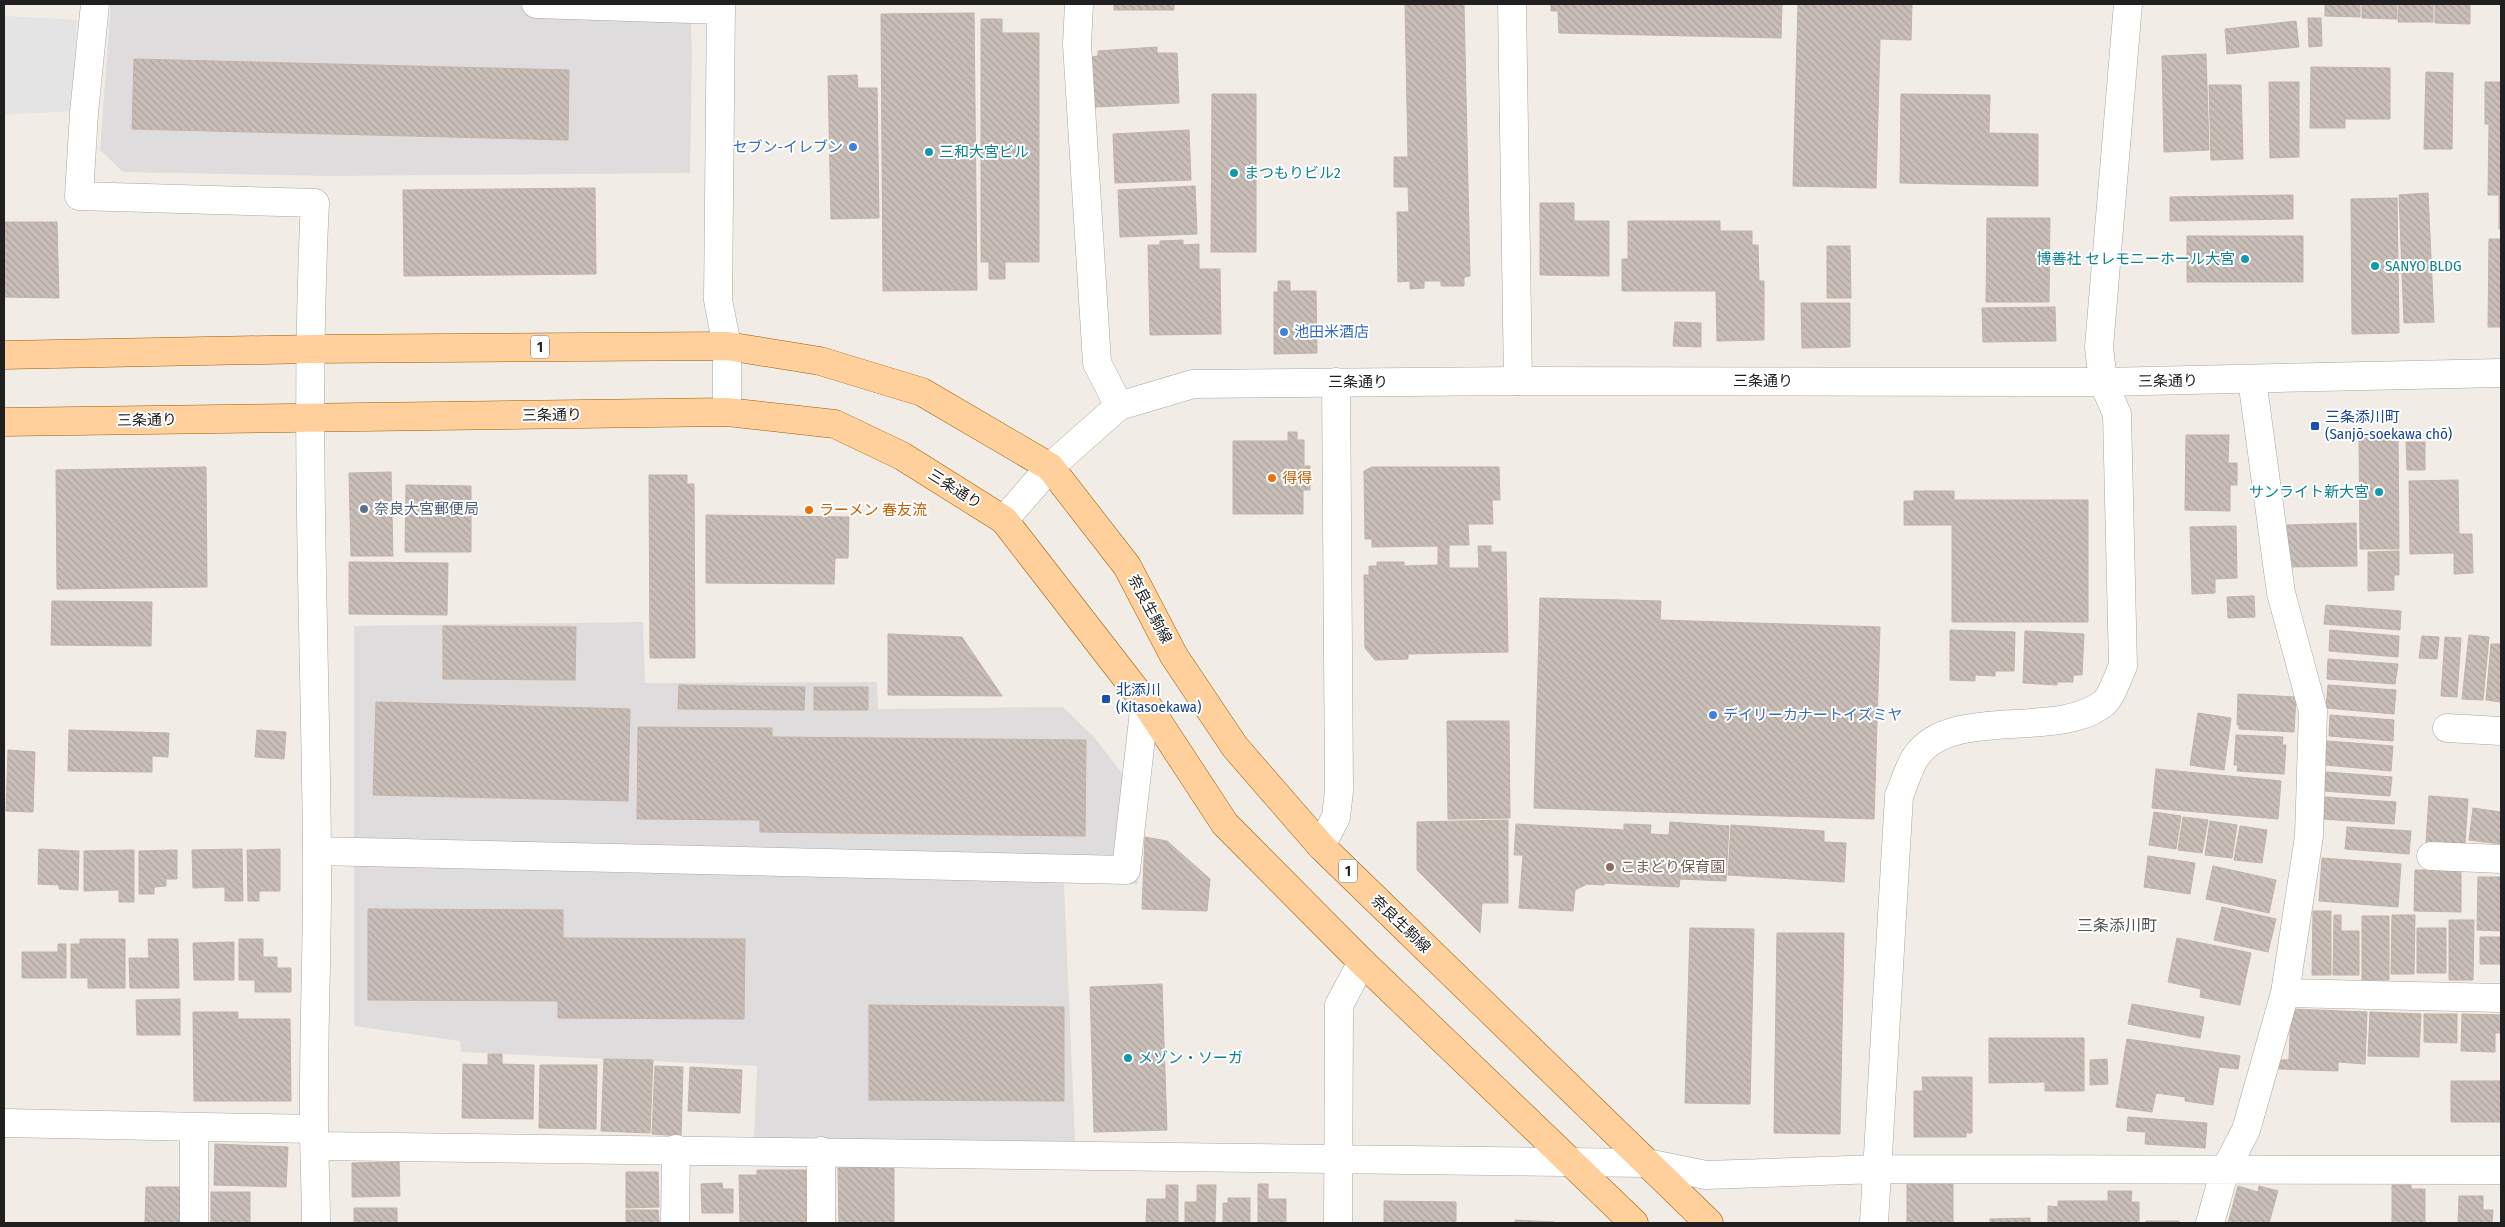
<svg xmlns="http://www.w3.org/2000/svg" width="2505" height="1227" viewBox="0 0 2505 1227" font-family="'Fira Sans Condensed','Noto Sans JP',sans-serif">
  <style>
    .residential { fill: #dedcdc }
    .parking { fill: #e4e4e4 }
    .building { fill: url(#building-back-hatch); stroke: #c4b2a6 }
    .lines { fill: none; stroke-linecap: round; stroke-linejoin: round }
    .minor-casing { stroke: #a7a7a7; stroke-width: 29 }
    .tertiary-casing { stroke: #a7a7a7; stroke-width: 29 }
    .primary-casing { stroke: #9b5f00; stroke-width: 29 }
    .minor { stroke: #fff; stroke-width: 28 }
    .tertiary { stroke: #fff; stroke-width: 28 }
    .primary { stroke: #ffcf9c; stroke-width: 28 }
    .shop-dot { fill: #3f7fe0; stroke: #fff; stroke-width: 2 }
    .culture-dot { fill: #0f9aa8; stroke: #fff; stroke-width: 2 }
    .transit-dot { fill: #1a4fb4; stroke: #fff; stroke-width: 2 }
    .food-dot { fill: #e8710a; stroke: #fff; stroke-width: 2 }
    .service-dot { fill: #5c6f8a; stroke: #fff; stroke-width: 2 }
    .education-dot { fill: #8d6e63; stroke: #fff; stroke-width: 2 }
    .labels { text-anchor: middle; stroke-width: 4; stroke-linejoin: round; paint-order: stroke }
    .shield { fill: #fff; stroke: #636363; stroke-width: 1 }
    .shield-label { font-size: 14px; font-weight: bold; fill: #202020 }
    .shop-label { font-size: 15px; fill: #366cbe; stroke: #fff; text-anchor: start }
    .culture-label { font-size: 15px; fill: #0d838f; stroke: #fff; text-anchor: start }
    .street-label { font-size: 15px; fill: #202020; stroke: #fff }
    .transit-label { font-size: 15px; fill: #164399; stroke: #fff; text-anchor: start }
    .food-label { font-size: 15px; fill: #c56008; stroke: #fff; text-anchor: start }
    .service-label { font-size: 15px; fill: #4e5e75; stroke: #fff; text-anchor: start }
    .education-label { font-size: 15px; fill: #785e54; stroke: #fff; text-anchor: start }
    .neighbourhood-label { font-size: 16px; fill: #535353; stroke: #fff }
  </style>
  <defs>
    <pattern id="building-back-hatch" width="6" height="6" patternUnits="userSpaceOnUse" patternTransform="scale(1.25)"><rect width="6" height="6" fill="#c9beb8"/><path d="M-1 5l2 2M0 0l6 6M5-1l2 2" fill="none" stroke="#aca39e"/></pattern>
  </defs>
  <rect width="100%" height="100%" fill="#f1ece5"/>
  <path class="residential" d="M111 4H690L692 50 690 173 327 176 123 172 100 150Z
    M643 622 645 683 877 682 878 709 1063 707 1095 738 1139 796 1138 884 1064 883 1075 1141H754L757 1066 461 1052 460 1041 354 1026V626Z"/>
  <path class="parking" d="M4 16 77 20 72 111 4 115Z"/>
  <path class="building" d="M1114 4H1174V10H1114Z
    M1405 4H1464L1470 276 1464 277V286H1441V281H1424V288L1410 289V281L1398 282 1397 212H1409L1408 187H1394V157H1408Z
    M1551 4H1782L1781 38 1559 33 1558 11H1551Z
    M1798 4H1912L1911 40 1880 39 1876 188 1793 186Z
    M2325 4H2360V17L2325 16Z
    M2362 4H2397V19L2362 18Z
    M2399 4H2433V22H2398Z
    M2435 4H2470V24L2435 23Z
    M974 13 977 290 883 291 881 14Z
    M2308 18H2321L2322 46 2309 47Z
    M981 19H1002V33H1039V262H1005V279H989V262H981Z
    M2296 21 2299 47 2227 54 2225 29Z
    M1157 47V53H1177L1179 103 1095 107 1092 57 1098 56V51Z
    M2206 54 2209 150 2164 152 2162 56Z
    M134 59 569 70 568 140 132 129Z
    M2311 67 2390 68V119H2345V128H2310Z
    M2426 72 2453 73 2452 149H2424Z
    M857 75 858 88H877L879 218 831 219 828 76Z
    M2269 82H2299V157L2270 158Z
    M2485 82H2501V229H2499V195H2488L2489 124H2485Z
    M2209 85H2241L2243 159 2211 160Z
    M1212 94H1256V252H1211Z
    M1901 94 1990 95 1989 133 2038 134V186L1900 183Z
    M1189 130 1191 180 1115 183 1113 134Z
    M1195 186 1197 234 1120 237 1118 190Z
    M595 188 596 274 404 276 403 190Z
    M2428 193 2434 322 2404 323 2399 195Z
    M2293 195V219L2170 221V197Z
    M2397 198 2399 333 2352 334 2351 199Z
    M1540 203H1574V221H1609V276L1540 275Z
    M1987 218H2050L2049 302H1986Z
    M1628 221H1720V231H1752V245H1758L1759 281H1764V340L1717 341 1716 291H1622V259H1628Z
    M4 222H57L59 298 4 297Z
    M2187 236H2303V282H2187Z
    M2489 239H2501V327H2488Z
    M1183 240V245L1199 244V269H1220L1221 334 1150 335 1148 245H1160V241Z
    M1827 246H1850L1851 298H1827Z
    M1278 281H1290V291H1316L1317 353 1274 354V292H1278Z
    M1801 303H1850V347L1802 348Z
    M2055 307 2056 341 1983 342 1982 308Z
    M1675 322 1701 323V347L1673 346Z
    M1288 432H1297V440H1304V466H1310V490H1303V514H1233V441H1288Z
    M2186 435H2229L2228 463H2237V485H2230V511L2185 510Z
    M2359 435H2398L2399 549H2360Z
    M2406 442H2425V470H2407Z
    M206 467 207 587 57 589 56 470Z
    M1372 467H1499L1500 500H1492L1493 524H1468L1469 545H1449V568H1479L1478 546H1491V552H1506L1508 652 1408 654V659L1375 660 1365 648 1364 575H1369V566H1377V562H1404V566L1438 565V546L1372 547V539H1365L1364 471Z
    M391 472 393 556H351L349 473Z
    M649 475H687V484H694L695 658H650Z
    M2458 480 2459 534H2472L2473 573 2454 574V553L2410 554 2409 481Z
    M406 485 471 486V552H405Z
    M1914 491H1954V500H2088V622H1952V525H1904V501H1914Z
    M706 515 849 517 848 558H835L834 584 706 583Z
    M2356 523 2357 566 2288 567 2287 525Z
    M2236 526 2237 578 2215 579V593L2192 594 2190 527Z
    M2399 551V575H2394V590L2368 591V552Z
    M349 562 448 563 447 615 349 614Z
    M2254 596 2255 617 2228 618 2227 597Z
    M1540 598 1661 601 1660 620 1880 627 1874 819 1534 808Z
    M52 601 152 602 151 646 51 645Z
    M2326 605 2401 611 2400 630 2324 624Z
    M443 626 576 627 575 680 443 679Z
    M1950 630 2015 632 2014 671H1995V676L1975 675V681L1950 680Z
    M2330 630 2399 636 2398 657 2329 651Z
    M2025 631 2084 634 2082 675H2073V682H2057V685L2023 683Z
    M888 634 962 637 1002 696 888 695Z
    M2469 635 2489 637 2483 700 2462 699Z
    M2422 636 2439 637 2437 659 2419 658Z
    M2445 637 2461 638 2457 697 2441 696Z
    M2491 644H2501V702L2486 700Z
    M2328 659 2398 664 2395 684 2327 679Z
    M679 685 805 687 804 710 678 709Z
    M2328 685 2396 690 2394 714 2326 708Z
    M814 687H868V710H814Z
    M2238 694 2296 697 2294 732 2239 729V725H2237Z
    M376 702 630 709 628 801 373 795Z
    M2198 713 2231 718 2224 770 2190 765Z
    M2330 715 2394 720 2393 741 2329 736Z
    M1447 721H1509L1510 818 1448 819Z
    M638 727 772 728V737L1086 740 1085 836 760 832V820L637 819Z
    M69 730 169 733 168 757 152 756V772L68 771Z
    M257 730 286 732 284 759 255 757Z
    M2236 735 2283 737 2282 745H2286L2284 774 2237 771 2238 765H2234Z
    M2327 741 2393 746 2391 771 2326 765Z
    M8 750 35 752 33 812 6 811Z
    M2156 769 2281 781 2278 819 2152 808Z
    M2326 772 2392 777 2390 796 2324 791Z
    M2429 796 2468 799 2465 843 2462 845 2426 843Z
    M2325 797 2396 802 2394 824 2323 819Z
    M2473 808 2501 812V844L2469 840Z
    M2154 812 2181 816 2176 849 2149 845Z
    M2183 817 2208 820 2202 853 2178 850Z
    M1508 820V903H1482L1480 933 1417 870V822Z
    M2210 821 2237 825 2232 858 2205 855Z
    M1670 822 1729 826 1726 881 1680 879 1679 887 1605 883 1604 885 1587 884 1575 890 1573 911 1519 908 1523 855H1514L1516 824 1624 830V824L1651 825 1650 834 1669 835Z
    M1731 825 1824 831V842L1846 843 1844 882 1728 875Z
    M2240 826 2267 830 2262 863 2234 860Z
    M2347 827 2411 831 2409 854 2345 849Z
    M1145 837 1167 841 1210 879 1207 911 1142 909Z
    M39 849 79 851 78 890 59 889V885L38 884Z
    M242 849 243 901H225V887L193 888 192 850Z
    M280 849V891H259V901H248L247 850Z
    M134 850V902H119V890L84 891V851Z
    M177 850V879H166V886L154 887V894H139V851Z
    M2148 856 2195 863 2190 894 2144 887Z
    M2322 858 2401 864 2398 907 2319 901Z
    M2213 866 2276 880 2269 913 2206 899Z
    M2415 870H2461V912L2414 911Z
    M2478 877H2501V931L2477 930Z
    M2222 907 2276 919 2268 952 2214 940Z
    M368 909 563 910V938L745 939 744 1019 558 1018V1001L368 1000Z
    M2313 911H2331V975H2312Z
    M2334 915H2341V931H2359V975H2333Z
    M2392 915H2415L2414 974H2391Z
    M2362 916H2389V980H2362Z
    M2449 920H2474L2473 980H2449Z
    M1690 928 1754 929 1750 1104 1685 1103Z
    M2417 928H2446V973H2417Z
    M1777 933H1844L1840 1134 1774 1133Z
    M2480 937H2501V964H2480Z
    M2177 938 2251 953 2240 1005 2200 997 2201 989 2168 982Z
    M80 939H125V988H88V978H71V944H80Z
    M148 939H178L179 988H130L129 958H149Z
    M239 939H263V957H277V968H291V992H255V980H239Z
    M234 942V980H194L193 943Z
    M58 944H66V978H22V952H58Z
    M1162 984 1167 1130 1094 1132 1090 987Z
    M180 999V1035H137L136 1000Z
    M2132 1004 2204 1017 2200 1038 2128 1024Z
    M869 1005 1064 1007V1101L869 1100Z
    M2291 1009 2367 1012 2365 1064 2338 1062V1071L2279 1069V1060H2289Z
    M193 1012H238V1019H290L291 1101H194Z
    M2370 1012 2421 1014 2419 1057 2368 1056Z
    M2424 1014H2457V1043L2424 1042Z
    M2462 1014 2501 1015V1033H2495V1052L2461 1051Z
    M1989 1038H2084V1091H2045V1082L1989 1083Z
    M2127 1039 2240 1056 2238 1069 2219 1067 2213 1105 2185 1101V1097L2156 1093 2152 1112 2116 1107Z
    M488 1054H502V1064L534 1065 533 1119 462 1118 463 1064 488 1065Z
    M604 1059 653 1060 650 1133 601 1131Z
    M2107 1059 2108 1084 2090 1085V1060Z
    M540 1065H597L596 1129 539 1128Z
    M655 1066 683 1067 681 1136 652 1134Z
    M690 1067 742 1070 740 1113 688 1111Z
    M1922 1077H1972V1133H1966V1137H1914V1091H1923Z
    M2451 1081H2501V1122H2451Z
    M2128 1117 2207 1123 2205 1148 2145 1144 2146 1132 2127 1131Z
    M215 1144 288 1147 286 1187 214 1185Z
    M399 1162 400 1196 352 1197V1163Z
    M894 1167V1223H839L838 1168Z
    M757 1170H806L807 1223H740L739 1175H757Z
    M626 1172H658L659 1207 626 1208Z
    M1907 1178H1953V1223H1907Z
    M722 1183 723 1189H733V1213H702L701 1184Z
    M1258 1184H1268V1199H1286V1223H1258Z
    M1166 1185H1178V1223H1146L1147 1199H1166Z
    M1197 1185H1216L1215 1223H1185V1202H1197Z
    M2392 1185H2411V1189H2425V1223H2392Z
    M2238 1186 2258 1192 2259 1186 2278 1191 2269 1223H2228Z
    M146 1187H183V1223H145Z
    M2108 1191H2132L2131 1202H2139V1223H2048V1206L2058 1207V1201H2108Z
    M211 1192H250V1223H211Z
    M2459 1196H2483V1210H2493L2492 1223H2458Z
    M1228 1198H1250V1223H1223V1203H1228Z
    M1384 1201 1456 1202V1223H1384Z
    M354 1208H397V1223H354Z
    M626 1210H658L659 1223H626Z
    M2030 1218V1223H1990V1219Z
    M1515 1220 1555 1222 1556 1223H1515Z
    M2146 1221H2179V1223H2146Z"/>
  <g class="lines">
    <g class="minor-casing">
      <path id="minor" d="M95 4 84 113 79 196 315 203C304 418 315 634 317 849 318 941 313 1034 314 1126 314 1158 316 1191 316 1223
        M536 4 721 10
        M721 4 718 300 727 346V412
        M1079 4 1077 44 1097 363 1119 406
        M1512 4 1518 381
        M2447 728 2501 731
        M1321 846 1336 817 1339 791 1336 382
        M317 851 1126 870 1145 702
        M2431 856 2501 859
        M2285 993 2501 998
        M4 1123 313 1129
        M315 1146 1647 1163 1706 1175 1878 1169 2501 1170
        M821 1151V1223
        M194 1223V1127
        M675 1223 676 1149
        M1338 1223 1339 1005 1362 962
        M1874 1223 1899 796C1904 784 1908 769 1915 758 1949 704 2057 741 2104 703 2112 696 2118 676 2123 666L2117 414 2103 382
        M2210 1223 2225 1170 2246 1130 2285 993 2309 836 2313 711 2281 593 2252 379"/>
    </g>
    <g class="tertiary-casing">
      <path id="tertiary" d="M2103 382 2099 347 2128 4
        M1004 520 1050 467 1119 406 1193 384 1518 381 2103 382 2501 373"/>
    </g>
    <g class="primary-casing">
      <path id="primary" d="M4 355 312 349 727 346 820 361 922 392 1050 467 1127 566 1174 656 1235 747 1321 846 1709 1223
        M4 422 727 412 835 424 902 456 1004 520 1145 702 1225 824 1362 962 1634 1223"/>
    </g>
    <use href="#minor" class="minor"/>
    <use href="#tertiary" class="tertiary"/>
    <use href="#primary" class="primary"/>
  </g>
  <g class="shop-dot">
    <circle cx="853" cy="147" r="5"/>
    <circle cx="1284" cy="332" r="5"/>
    <circle cx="1713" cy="715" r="5"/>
  </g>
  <g class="culture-dot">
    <circle cx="929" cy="152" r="5"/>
    <circle cx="1234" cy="173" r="5"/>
    <circle cx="2245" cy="259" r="5"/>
    <circle cx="2375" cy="266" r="5"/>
    <circle cx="2379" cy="492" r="5"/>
    <circle cx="1128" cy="1058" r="5"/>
  </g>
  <g class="transit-dot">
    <rect x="2310" y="421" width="10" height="10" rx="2.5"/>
    <rect x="1101" y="694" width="10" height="10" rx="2.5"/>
  </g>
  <g class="food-dot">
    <circle cx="1272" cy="478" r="5"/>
    <circle cx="809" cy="510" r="5"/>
  </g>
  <circle class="service-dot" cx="364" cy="509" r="5"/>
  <circle class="education-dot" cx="1610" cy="867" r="5"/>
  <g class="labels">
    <g class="shield">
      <rect x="531" y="335.5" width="18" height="23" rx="4"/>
      <rect x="1339" y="859.5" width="18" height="23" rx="4"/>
    </g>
    <g class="shield-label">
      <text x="540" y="352">1</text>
      <text x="1348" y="876">1</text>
    </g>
    <g class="shop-label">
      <text x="843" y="152" text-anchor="end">セブン-イレブン</text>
      <text x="1294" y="337">池田米酒店</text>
      <text x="1723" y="720">デイリーカナートイズミヤ</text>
    </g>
    <g class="culture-label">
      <text x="939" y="157">三和大宮ビル</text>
      <text x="1244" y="178">まつもりビル2</text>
      <text x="2235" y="264" text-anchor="end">博善社 セレモニーホール大宮</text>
      <text x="2385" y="271">SANYO BLDG</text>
      <text x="2369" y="497" text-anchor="end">サンライト新大宮</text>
      <text x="1138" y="1063">メゾン・ソーガ</text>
    </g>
    <g class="street-label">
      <text x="1763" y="386">三条通り</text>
      <text transform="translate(2168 381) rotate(-1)" y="5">三条通り</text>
      <text x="1358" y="387">三条通り</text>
      <text transform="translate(552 415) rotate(-1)" y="5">三条通り</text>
      <text transform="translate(147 420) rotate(-1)" y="5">三条通り</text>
      <text transform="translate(955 489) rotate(32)" y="5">三条通り</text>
      <text transform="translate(1150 609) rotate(62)" y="5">奈良生駒線</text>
      <text transform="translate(1401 924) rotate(44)" y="5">奈良生駒線</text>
    </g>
    <g class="transit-label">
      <text x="2325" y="422">三条添川町<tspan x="2325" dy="17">(Sanjō-soekawa chō)</tspan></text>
      <text x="1116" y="695">北添川<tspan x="1116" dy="17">(Kitasoekawa)</tspan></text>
    </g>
    <g class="food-label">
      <text x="1282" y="483">得得</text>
      <text x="819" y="515">ラーメン 春友流</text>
    </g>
    <g class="service-label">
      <text x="374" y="514">奈良大宮郵便局</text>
    </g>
    <g class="education-label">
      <text x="1620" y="872">こまどり保育園</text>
    </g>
    <g class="neighbourhood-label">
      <text x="2117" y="931">三条添川町</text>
    </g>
  </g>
  <rect width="2505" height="1227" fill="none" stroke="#202020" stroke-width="10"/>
</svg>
